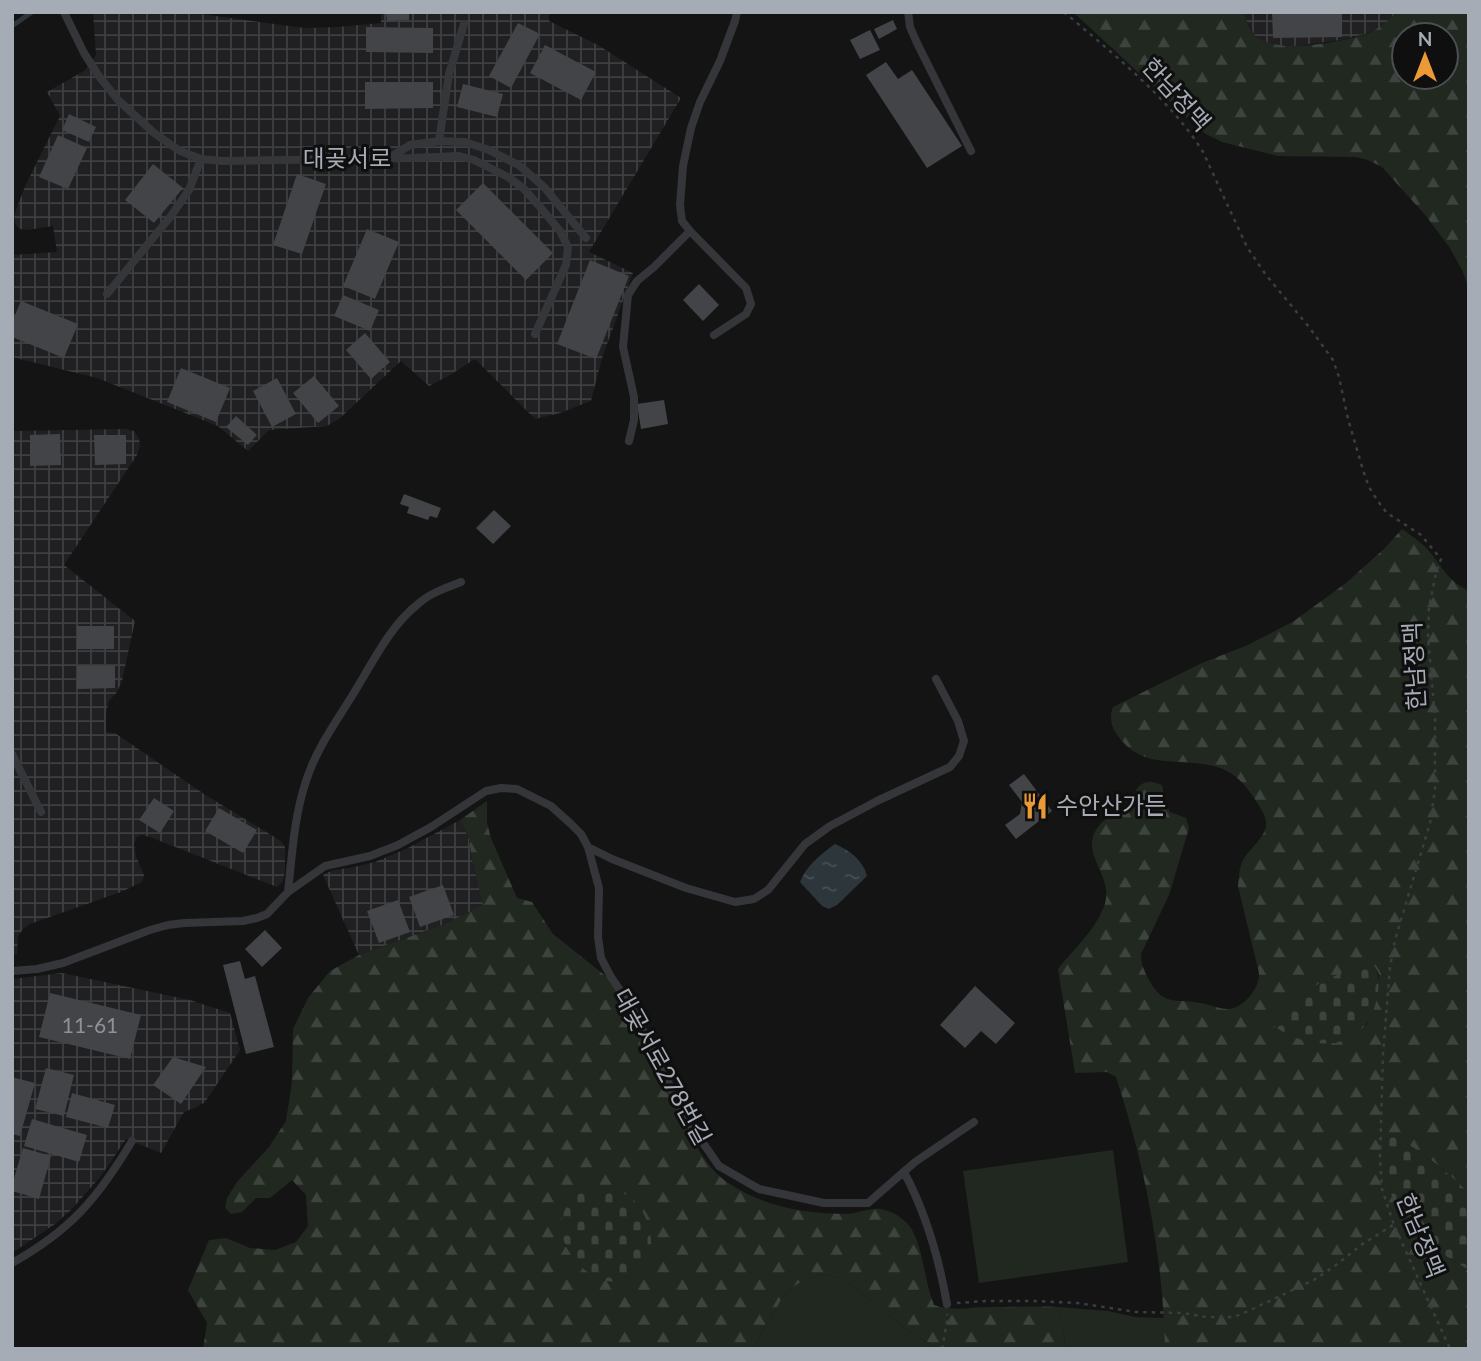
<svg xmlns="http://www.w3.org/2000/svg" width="1481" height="1361" viewBox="0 0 1481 1361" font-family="Lato,'Noto Sans KR',sans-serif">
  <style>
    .industrial { fill: url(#industrial-grid) }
    .grass { fill: #202820 }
    .forest { fill: url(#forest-firs); fill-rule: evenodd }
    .cemetery { fill: url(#cemetery-stones) }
    .water { fill: url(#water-ripples) }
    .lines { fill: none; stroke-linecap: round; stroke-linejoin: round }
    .stream { stroke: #2c363b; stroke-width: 5 }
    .building { fill: #434448 }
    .path { stroke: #3b3d41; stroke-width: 2.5; stroke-dasharray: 3.5 5; stroke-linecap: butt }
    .lane { stroke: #35363a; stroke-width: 8 }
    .labels { text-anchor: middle; stroke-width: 6; stroke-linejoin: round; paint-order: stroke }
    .number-label { font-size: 21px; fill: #8d929a }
    .street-label { font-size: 24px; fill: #a6acb5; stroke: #0f0f10 }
    .poi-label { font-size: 24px; fill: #a6acb5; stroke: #0f0f10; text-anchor: start }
  </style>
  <defs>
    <pattern id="industrial-grid" width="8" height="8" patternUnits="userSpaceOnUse" patternTransform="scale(1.75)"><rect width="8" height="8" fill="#202022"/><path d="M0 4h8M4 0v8" fill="none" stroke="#3d3e40"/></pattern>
    <pattern id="forest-firs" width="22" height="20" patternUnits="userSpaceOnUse" patternTransform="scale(1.75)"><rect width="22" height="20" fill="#202820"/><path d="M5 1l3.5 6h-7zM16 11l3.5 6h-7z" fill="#3d443e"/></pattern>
    <pattern id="cemetery-stones" width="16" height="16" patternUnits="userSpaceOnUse" patternTransform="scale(1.75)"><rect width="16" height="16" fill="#202820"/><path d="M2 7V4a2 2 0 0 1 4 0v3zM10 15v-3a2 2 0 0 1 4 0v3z" fill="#3d443e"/></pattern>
    <pattern id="water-ripples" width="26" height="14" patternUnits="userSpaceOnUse" patternTransform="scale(1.75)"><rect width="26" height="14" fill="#2c363b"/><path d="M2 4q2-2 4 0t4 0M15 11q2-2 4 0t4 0" fill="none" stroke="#485055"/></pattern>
  </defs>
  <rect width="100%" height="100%" fill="#141415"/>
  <path class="industrial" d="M93 12H186L305 28 338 27 381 23V12H549V21L598 45 681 98 589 252 633 273 602 358 591 401 560 413 535 419 475 359 450 375 429 386 401 361 340 418 327 426 269 430 248 451 218 426 97 378 12 357V255L57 252 53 226 27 230 20 229 15 224 14 215 26 184 60 116 47 92 84 71 96 55Z
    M1243 12H1397L1385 25 1365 34 1341 40 1296 46 1274 45 1262 41 1255 36 1246 20Z
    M126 429 134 431 139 438 140 446 137 455 64 565 135 621 122 681 117 692 109 701 106 712V732L115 733 204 794 281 841 285 847V871L283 881 277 887 150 837 142 835 137 837 134 844 136 856 144 875 142 882 121 892 30 924 23 929 18 936 17 954 12 955V431Z
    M460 820 469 839 472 860 484 905 445 924 359 955 323 875 333 870 350 868 375 862 408 848Z
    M62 973 190 1000 230 1013 240 1050 205 1102 197 1107 184 1112 161 1153 126 1139 101 1176 71 1210 55 1224 12 1253V979Z"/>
  <path class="grass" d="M1113 1150 1128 1262 979 1283 963 1171Z
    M823 1274 844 1279 911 1333 940 1349H753L785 1293 802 1281Z
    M1058 1307 1108 1311 1135 1317 1165 1318V1349H1064L1065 1338Z"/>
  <path class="forest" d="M1073 12H1243C1246 20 1250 30 1255 36 1274 55 1343 42 1366 34 1379 29 1387 22 1397 12H1469V289L1463 272 1450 248 1426 216 1382 167 1368 160 1356 157 1278 156 1222 142 1204 133ZM1404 35H1446V77H1404Z
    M1402 529C1412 536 1421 542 1429 551 1444 569 1446 579 1469 591V1193C1445 1170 1422 1151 1393 1136 1391 1150 1388 1166 1389 1180 1391 1222 1436 1251 1469 1270V1349H1165C1163 1255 1145 1166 1116 1077L1107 1072 1075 1073 1058 969C1073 950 1094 931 1103 909 1115 882 1091 865 1092 842 1093 829 1104 819 1114 813 1118 811 1124 809 1128 806 1134 800 1134 788 1142 784 1149 780 1155 782 1162 785L1166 804 1170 812 1186 818 1189 828 1169 895 1141 954C1141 965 1144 970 1149 980 1164 1007 1174 998 1200 1003 1209 1004 1219 1009 1227 1009 1243 1009 1258 990 1259 976 1259 972 1258 968 1257 965L1238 886C1239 877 1239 868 1243 860 1249 849 1265 838 1266 825 1267 816 1260 808 1256 801 1246 785 1235 772 1217 767 1181 756 1144 772 1118 736 1111 727 1109 718 1113 707L1202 663 1248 645 1294 621 1346 583 1385 548ZM1375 967 1379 974 1378 991 1367 1024 1351 1036 1335 1043 1275 1015 1301 994 1329 979Z
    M487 801V823L491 838 517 898 532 902 553 934 612 981 628 1000C641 1029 655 1058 669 1087 683 1118 698 1162 727 1182 763 1207 806 1214 848 1214 858 1213 870 1208 880 1209 891 1210 905 1219 911 1228 924 1250 924 1281 934 1305 954 1312 970 1307 990 1307 1013 1307 1035 1306 1058 1307L1065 1338 1064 1349H940L911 1333 844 1279 823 1274 802 1281 785 1293 753 1349H203L207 1323 188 1290 209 1240 226 1238 250 1248 275 1250 296 1242 308 1226 306 1195 292 1180 270 1198H256L242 1212 231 1214 225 1208 227 1198 237 1182 269 1147 286 1121 292 1082 293 1029 308 998 330 971 359 955 445 924 483 905 472 860 469 839 460 820ZM583 1191H596L610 1282C588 1275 577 1264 565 1245Z"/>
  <path class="cemetery" d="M1369 964 1375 967C1380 977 1379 987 1377 998 1366 1054 1307 1053 1270 1023 1286 996 1338 972 1369 964Z
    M1393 1136C1422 1151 1445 1170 1469 1193V1270C1442 1254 1413 1236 1397 1209 1387 1191 1386 1158 1387 1138Z
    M583 1191C593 1191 605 1189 615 1191 646 1195 662 1246 643 1269 603 1315 523 1227 583 1191Z"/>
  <path class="water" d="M835 844C849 850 863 860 867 876L837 905 829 909 822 906 800 882C806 866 821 854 835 844Z"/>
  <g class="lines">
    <path class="stream" d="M12 26 32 12"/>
  </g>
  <path class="building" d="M386 12H409V20L387 21Z
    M1272 12H1342V37L1273 38Z
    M893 20 897 29 879 39 874 29Z
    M518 23 540 34 511 88 489 76Z
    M366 27 433 28V53L366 52Z
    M870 30 880 50 860 59 850 40Z
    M545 45 596 72 581 100 530 73Z
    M886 62 898 79 912 70 962 146 927 168 866 75Z
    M365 82H433V108L365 109Z
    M463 84 503 94 497 117 457 107Z
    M69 114 96 127 89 142 62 130Z
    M58 135 87 148 68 189 39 177Z
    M153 164 183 188 154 223 125 200Z
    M297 174 326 184 302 254 273 245Z
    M483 183 553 253 526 280 456 210Z
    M367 229 399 242 375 299 343 286Z
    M590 260 629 276 596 359 557 344Z
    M699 284 719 305 703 321 683 300Z
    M343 295 379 310 370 331 334 316Z
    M21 301 78 324 64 358 12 337V322Z
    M365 333 390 362 371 379 346 350Z
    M181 368 230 388 216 422 167 402Z
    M314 376 339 406 318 423 293 393Z
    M277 378 296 414 272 427 253 391Z
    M664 400 668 424 641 429 637 404Z
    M236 416 257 435 248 445 226 427Z
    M60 434 61 465 30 466V435Z
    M94 435H126V464L95 465Z
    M404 494 441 508 437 518 430 516 428 520 407 513 409 507 400 504Z
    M494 510 511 526 493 544 476 528Z
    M77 626H114V649H77Z
    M77 666H115V688L77 689Z
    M1024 774 1052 811 1016 839 1005 825 1020 814 1022 802 1009 785Z
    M154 798 174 811 160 833 139 820Z
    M219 808 257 830 243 853 205 831Z
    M443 885 454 915 420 927 409 897Z
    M398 900 410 932 379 943 367 911Z
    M265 930 282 948 262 967 245 949Z
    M240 961 245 979 255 976 274 1047 246 1054 223 965Z
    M975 986 1015 1023 996 1044 981 1031 965 1048 940 1025Z
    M50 993 141 1015 130 1059 39 1037Z
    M173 1057 206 1067 181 1104 153 1085Z
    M46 1068 74 1075 64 1116 35 1109Z
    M12 1077 35 1083 20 1136 12 1134Z
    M72 1093 115 1105 108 1128 66 1117Z
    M32 1119 87 1135 79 1162 24 1146Z
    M23 1148 51 1156 39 1199 12 1191V1185Z"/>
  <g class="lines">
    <path class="path" d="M1064 12C1111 52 1171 100 1203 152L1247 247 1266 275 1309 327 1333 360 1339 377 1348 419 1363 470 1369 487 1377 500 1387 513 1421 535 1441 559 1436 573 1429 607 1428 637 1435 718V789L1430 823 1395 940 1390 967 1383 1054 1380 1159 1382 1189 1394 1225 1450 1349
      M957 1303 986 1301H1034L1077 1303 1137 1312 1183 1313 1206 1317H1233L1242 1314 1314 1280 1339 1263 1361 1245 1393 1225
      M942 1349 947 1322V1314"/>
    <path class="lane" d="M64 12 84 53 98 75 118 100 154 133 180 151 201 159 223 161 411 158 459 156 474 160 508 177 523 188 540 207 560 231 568 247 566 265 535 334
      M908 12 910 27 917 43 971 151
      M439 141 449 74 464 24
      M391 157 410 145 439 141 465 142 489 150 520 166 544 187 586 238
      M107 294 171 216 189 190 201 159
      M714 335 746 314 751 304 746 288 690 231 682 221 680 205 683 166 691 128 700 102 720 61 735 21 737 12
      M629 441 634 420V397L623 347 628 295 637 281 654 267 690 231
      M12 754 41 812
      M588 847 612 859 686 888 735 902 754 899 768 890 805 844 830 826 877 801 950 767 959 756 964 741 958 721 936 679
      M288 892C292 855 294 817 306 781 317 747 337 721 355 691 373 662 390 626 418 604 430 593 446 588 461 582
      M12 971 37 969 63 963 150 930 168 925 184 923 243 921 257 918 267 914 288 892 325 866 370 856 398 845 431 827 486 791 501 788 517 789 551 806 571 824 581 834 588 847 599 888 598 937 601 958 611 977 632 1008 685 1117 719 1166 759 1189 824 1203H868L915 1162 974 1122
      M904 1172C926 1213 939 1259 947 1304
      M12 1263C71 1230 98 1198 132 1141"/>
  </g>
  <defs>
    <g id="restaurant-bare" transform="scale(2.1)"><path d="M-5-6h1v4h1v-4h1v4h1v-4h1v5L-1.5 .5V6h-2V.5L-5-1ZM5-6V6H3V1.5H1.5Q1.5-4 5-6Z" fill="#ec9a35" stroke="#0f0f10" stroke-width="2.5" paint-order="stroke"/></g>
  </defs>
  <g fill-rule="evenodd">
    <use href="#restaurant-bare" x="1035" y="806"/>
  </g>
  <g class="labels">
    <g class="number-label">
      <text x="90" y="1033">11-61</text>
    </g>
    <g class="street-label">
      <text transform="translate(1176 95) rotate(48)" y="8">한남정맥</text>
      <text x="347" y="167">대곶서로</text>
      <text transform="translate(1415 666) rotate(-93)" y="8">한남정맥</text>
      <text transform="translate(662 1067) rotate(61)" y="8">대곶서로278번길</text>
      <text transform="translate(1420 1236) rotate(68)" y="8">한남정맥</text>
    </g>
    <g class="poi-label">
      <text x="1056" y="814">수안산가든</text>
    </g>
  </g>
  <rect width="1481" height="1361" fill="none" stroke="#a6acb5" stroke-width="28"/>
  <g transform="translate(1425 56)"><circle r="33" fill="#0f0f10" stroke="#4b4e52" stroke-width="2"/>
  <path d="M0-5L12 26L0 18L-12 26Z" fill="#ec9a35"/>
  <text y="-10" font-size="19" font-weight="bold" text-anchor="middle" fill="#a6acb5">N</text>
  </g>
</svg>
